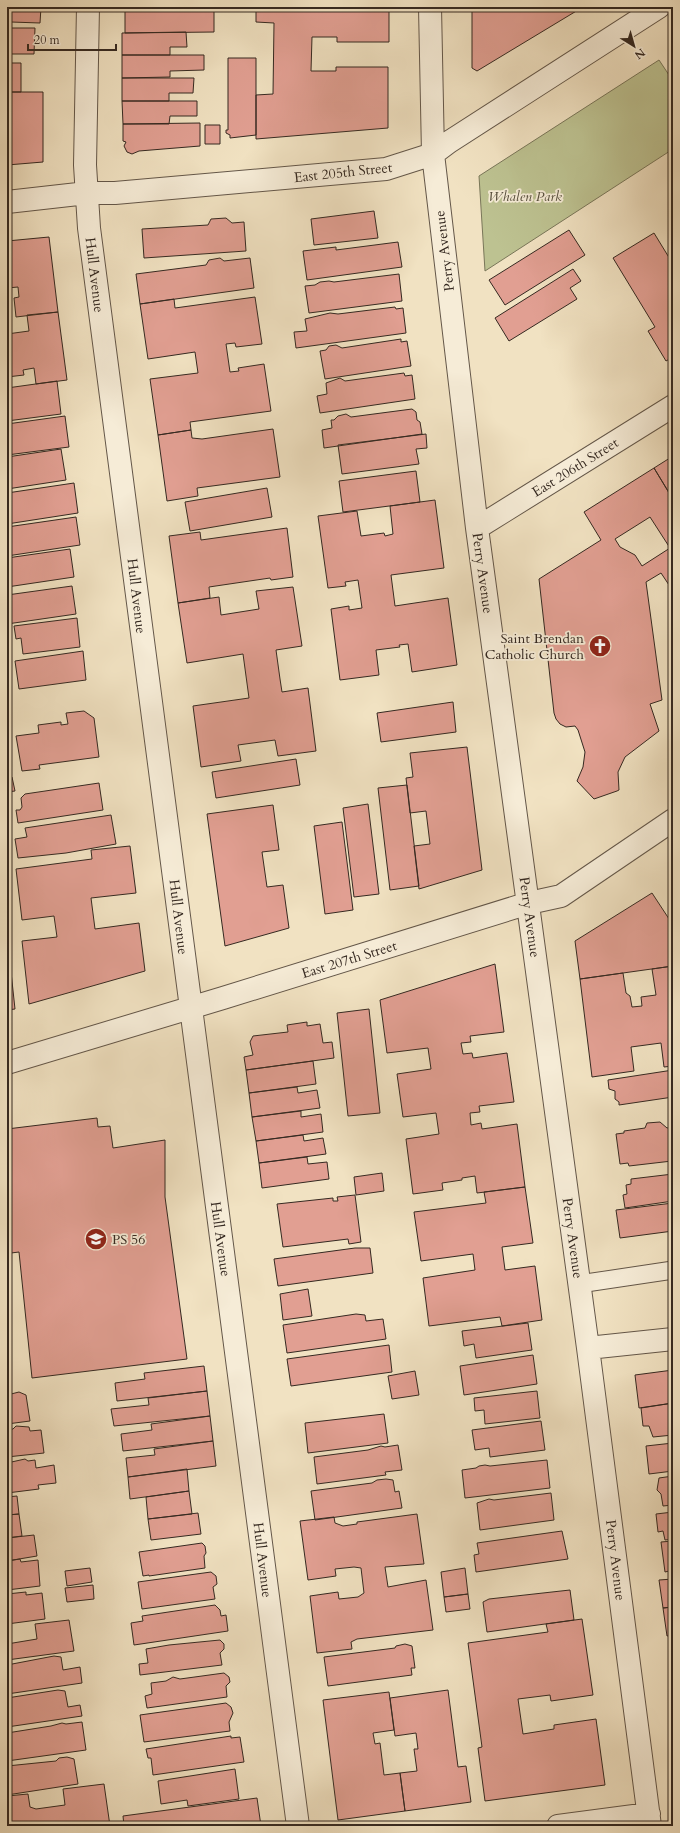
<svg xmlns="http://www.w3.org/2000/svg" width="680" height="1833" viewBox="0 0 680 1833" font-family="Cardo,serif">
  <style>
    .green { fill: #bdc291; stroke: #797659 }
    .building { fill: #e19f92; stroke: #352921; fill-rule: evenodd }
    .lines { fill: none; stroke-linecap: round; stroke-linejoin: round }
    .service-casing { stroke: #645749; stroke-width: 19 }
    .minor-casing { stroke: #645749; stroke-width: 24 }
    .service { stroke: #f6ecd7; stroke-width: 17 }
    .minor { stroke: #f6ecd7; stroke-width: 22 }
    .labels { text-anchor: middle; stroke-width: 3.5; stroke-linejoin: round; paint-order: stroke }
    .street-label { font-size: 14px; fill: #352921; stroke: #f6ecd7 }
    .park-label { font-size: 14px; font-style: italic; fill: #574f3d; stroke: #f6ecd7 }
    .poi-label { font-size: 14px; fill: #352921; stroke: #f6ecd7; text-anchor: end }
  </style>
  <rect width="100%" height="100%" fill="#f1e2c2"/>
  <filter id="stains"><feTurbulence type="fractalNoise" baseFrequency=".005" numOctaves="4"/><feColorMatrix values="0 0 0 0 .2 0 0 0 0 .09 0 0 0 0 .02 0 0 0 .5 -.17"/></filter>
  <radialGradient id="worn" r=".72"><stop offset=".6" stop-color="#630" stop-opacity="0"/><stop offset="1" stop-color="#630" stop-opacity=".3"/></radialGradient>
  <path class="green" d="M659 60 673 81V149L485 271 479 176Z"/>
  <path class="building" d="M7 7H41L40 23 11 22V14Z
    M125 7H214V32L125 33Z
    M256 7H389V42H337V37H312L311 71H336V67H388V128L256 139V95L273 94 274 23 256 22Z
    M472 7H583L477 71 472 68Z
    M7 28H35L34 54H7Z
    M186 32 187 47H170V55H122V33Z
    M122 55H204V70L170 71V77L122 78Z
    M228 58H256V135L230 138V135L226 133V130H228Z
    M7 63H21V92H7Z
    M122 78H194L193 93H169V101H122Z
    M7 92H43V162L7 165Z
    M122 101H197V116H170L169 124H123Z
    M200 123V146L139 151 132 154 127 152 124 146 126 142 123 141V124Z
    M205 125H220V144H205Z
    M374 211 378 238 314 245 311 219Z
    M226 218 232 223 244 222 246 251 144 258 142 229 208 225 211 219Z
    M673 222V231L669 224Z
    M569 230 585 255 505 305 489 280Z
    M654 233 673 264V357L666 361 648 331 655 327 613 258Z
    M49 237 58 312 16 317 14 298 19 297 18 287 7 288V241Z
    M398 242 402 267 307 280 303 251 336 247V250Z
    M220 258 224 261 250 258 254 288 140 304 136 274 206 265 209 260Z
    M573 269 581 281 570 288 577 299 509 341 495 318Z
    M399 274 402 301 309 313 305 286 315 285 320 282 329 281 334 282Z
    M255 297 262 344 236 347 235 343 226 344 230 372 239 371 238 368 264 364 271 411 190 422 191 430 158 435 150 379 198 373 195 352 148 359 140 304 174 299 175 308Z
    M395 307 396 309 403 308 406 333 296 348 294 332 307 331 305 319 330 313 338 314Z
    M58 312 67 380 36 384 34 368 23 370 24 375 7 377V334L29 331 27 315Z
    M401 339V342L407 341 411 366 325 379 320 351 326 350 329 346 336 345 342 348Z
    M404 373 405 376 412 375 415 399 320 413 317 396 327 394 326 383 340 378 345 381Z
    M57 381 61 414 7 421V388Z
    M412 409 416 412 417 420 420 422 422 434 324 448 322 430 332 428 331 420H334L338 416 346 414 351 417Z
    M65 416 69 447 7 455V424Z
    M273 429 280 477 197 488 198 496 167 501 158 435 191 430 192 438 202 439Z
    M426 434 427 448 416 449 419 464 342 474 338 445Z
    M61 449 66 480 7 489V457Z
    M673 456V497L672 498 654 468Z
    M654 468 673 499V591L661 573 646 582 662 700 650 704 659 731 625 757 618 772 619 790 617 791 594 799 577 781 583 767 585 752 578 730 575 726 566 727 560 724 556 719 554 713 539 579 601 540 584 512ZM650 517 670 548 642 566 635 555 620 547 615 539Z
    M416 471 420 502 343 512 339 481Z
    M74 483 78 513 7 524V493Z
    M267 488 272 517 190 531 185 502Z
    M435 500 444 568 391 575 395 606 448 598 457 665 412 672 408 644 399 645 400 647 376 650 379 675 340 680 331 609 349 606V610L362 608 358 580 345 582 346 586 328 588 318 516 357 511 361 536 384 533 385 536 393 534 390 506Z
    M76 517 80 545 7 556V527Z
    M287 528 293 577 271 580 270 578 209 587 210 598 178 603 169 536 200 532 201 540Z
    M70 549 74 577 7 587V558Z
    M72 586 76 614 7 624V595Z
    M293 587 302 646 276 650 280 679 282 692 308 688 316 751 278 756 275 740 238 745 241 761 201 767 193 706 249 698 243 654 187 663 178 603 219 597 221 615 259 609 256 591Z
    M77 618 80 647 23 654 21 638 16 639 14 626Z
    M83 651 86 680 19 689 15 661Z
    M453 702 456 732 381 742 377 713Z
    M84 711 94 718 99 757 39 765 40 769 22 771 16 736 39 733 38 725 61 722V725L68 724 66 713Z
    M467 747 482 870 419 889 414 846 430 844 426 811 410 813 406 778 413 777 410 753Z
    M296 759 300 785 216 798 212 772Z
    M12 777 15 791 7 792V778Z
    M99 783 103 810 18 823 16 810H20L22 807 21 798 25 794Z
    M407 785 419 886 390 890 378 788Z
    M368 804 379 894 354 897 343 808Z
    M273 805 279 850 262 852 267 887 283 885 289 928 225 946 207 814Z
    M111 815 116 844 66 853 18 858 15 839 27 837 25 828Z
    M342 822 353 910 325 914 314 826Z
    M130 846 136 893 91 898 95 929 139 923 145 971 29 1004 22 941 57 937 54 916 22 920 16 869 92 859 91 850Z
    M652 893 673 925V966L580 979 575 941Z
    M495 964 504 1032 470 1036 471 1042 461 1043 463 1054 472 1053 473 1058 507 1053 514 1102 479 1106 480 1112 470 1113 471 1125 481 1123 482 1129 517 1124 525 1187 477 1193 475 1176 462 1178V1180L442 1183 443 1190 413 1194 406 1139 439 1134 436 1113 403 1117 397 1074 431 1069 428 1048 387 1053 380 1000Z
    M673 966V1066L664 1067 661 1043 631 1047 634 1071 592 1077 580 979 623 973 626 993 630 996 632 1007 642 1006 641 997 656 995 652 969Z
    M7 972H11L15 1009 7 1010Z
    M369 1009 380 1113 348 1116 337 1013Z
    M307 1022V1026L320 1024 323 1043 332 1042 334 1058 246 1070 244 1057 253 1055 250 1042 253 1036 288 1032 287 1025Z
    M313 1061 316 1084 249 1093 246 1070Z
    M673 1070V1097L619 1105V1102L615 1099V1091L609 1089 608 1080Z
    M297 1087 298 1093 317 1090 320 1108 252 1117 249 1093Z
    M301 1111V1117L321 1114 323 1132 256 1141 252 1117Z
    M97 1118 98 1127 110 1126 113 1148 165 1140V1197L187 1359 32 1378 19 1252 11 1253 7 1221V1129Z
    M660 1122 667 1128 673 1127V1157H671L672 1161 629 1166 628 1163 620 1164 616 1134 624 1133V1131L645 1128 647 1123Z
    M303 1135 304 1141 323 1138 326 1154 259 1163 256 1141Z
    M307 1157 308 1164 327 1162 329 1179 262 1188 259 1163Z
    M382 1173 384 1191 356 1195 354 1177Z
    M673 1174V1201L625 1208 623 1195 627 1194 626 1185 631 1184V1179Z
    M525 1187 533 1243 502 1247 505 1270 535 1266 542 1320 502 1326 500 1317 429 1326 423 1278 475 1270 473 1254 421 1261 414 1212 486 1203 484 1192Z
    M355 1195 361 1242 349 1244 348 1239 283 1247 277 1204 333 1198V1201H338L337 1197Z
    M673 1203V1231L620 1238 616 1210Z
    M355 1248H370L373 1273 278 1286 274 1259Z
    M308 1289 312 1316 283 1320 280 1294Z
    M356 1314 365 1315 366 1321 383 1319 386 1339 287 1353 283 1325Z
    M528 1323 532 1350 476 1358 474 1344 464 1346 462 1331Z
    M389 1345 392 1372 291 1386 287 1359Z
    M533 1355 537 1384 464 1395 460 1366Z
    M204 1366 207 1391 117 1401 115 1383 145 1379 144 1373Z
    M673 1370V1403L639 1408 635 1375Z
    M415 1371 419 1395 392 1399 388 1376Z
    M207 1391 210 1416 114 1426 111 1409 149 1405 148 1398Z
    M537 1391 540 1418 485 1424 484 1410 475 1411 474 1398Z
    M19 1392 26 1395 30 1421 7 1424V1395Z
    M673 1403V1435L653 1437 649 1426H643L641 1408Z
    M384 1414 388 1443 308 1453 305 1423Z
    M210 1416 213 1441 123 1451 121 1434 152 1430 151 1424Z
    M541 1421 545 1450 490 1457 489 1448 475 1450 472 1430Z
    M16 1426 29 1427 30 1431 41 1430 44 1453 7 1457V1430L13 1429Z
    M213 1441 216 1466 128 1477 126 1458 155 1455 154 1449Z
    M673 1443V1471L649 1474 646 1446Z
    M398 1445 402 1470 385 1472 386 1475 317 1484 314 1457 368 1450 381 1446 385 1447Z
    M25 1459 28 1461 35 1460 36 1468 54 1465 56 1483 38 1485 39 1489 7 1493V1463Z
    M547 1460 550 1488 465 1498 462 1470 476 1468 479 1466 485 1465 490 1466Z
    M187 1469 189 1491 130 1499 128 1477Z
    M673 1476V1505L663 1506 661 1494 657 1490 659 1478Z
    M386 1479 393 1480 395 1492 399 1491 402 1508 315 1520 311 1491 372 1483 377 1480Z
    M189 1491 192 1514 148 1519 146 1497Z
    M551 1493 554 1520 480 1530 477 1503 489 1499 494 1500Z
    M17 1496 19 1514 7 1515V1497Z
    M673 1512V1539L665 1540 663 1531 658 1532 656 1514Z
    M198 1513 201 1534 151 1540 148 1519Z
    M19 1514 22 1536 7 1538V1515Z
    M417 1514 424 1564 385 1567 388 1587 426 1580 433 1630 357 1639 351 1642 352 1649 317 1653 310 1596 338 1592 339 1599 358 1597 364 1593 361 1568 354 1567 335 1569 336 1576 308 1580 300 1521 334 1517 335 1523 343 1526 357 1524V1522Z
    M562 1531 568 1559 476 1572 474 1555 479 1554 477 1543Z
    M34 1535 37 1556 7 1561V1538Z
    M673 1541V1570L665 1572 661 1542Z
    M202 1543 205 1546 206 1553 204 1556 205 1568 149 1576V1575L143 1576 139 1552Z
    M20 1559 21 1562 38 1560 40 1586 7 1590V1561Z
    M90 1568 92 1582 67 1586 65 1571Z
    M465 1568 468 1594 444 1597 441 1572Z
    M211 1572 216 1576 217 1584 213 1587 215 1599 142 1609 138 1582Z
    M673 1579V1607L663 1608 659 1580Z
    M93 1585 94 1599 67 1602 65 1588Z
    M570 1590 574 1620 487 1632 483 1602 489 1599Z
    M26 1592V1595L42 1593 45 1619 7 1624V1594Z
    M468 1594 470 1609 446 1612 444 1597Z
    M215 1605 220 1610 221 1616 226 1615 228 1631 134 1645 131 1623 143 1621 142 1616Z
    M673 1607V1635L667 1636 663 1608Z
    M582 1619 593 1695 551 1701 550 1695 518 1699 523 1734 554 1729V1725L596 1719 605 1785 485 1801 478 1748 482 1747 468 1643 548 1632 546 1624Z
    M69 1620 74 1651 7 1660V1644L37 1639 35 1624Z
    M220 1640 224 1644V1649L220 1653 222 1665 140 1675 139 1664 148 1663 146 1649 169 1645Z
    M405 1644 412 1646 415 1668H411L412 1675 328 1686 324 1657 395 1648 396 1646Z
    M54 1656 61 1657 63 1670 80 1667 82 1683 7 1694V1665Z
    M671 1656H673V1672Z
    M224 1673 229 1677 230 1682 226 1686 227 1697 147 1708 145 1696 152 1694 151 1683 166 1681 173 1677 180 1679Z
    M58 1690 65 1691 68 1707 80 1705 82 1716 7 1727V1698Z
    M448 1690 458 1767 466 1766 471 1802 405 1811 400 1773 417 1771 414 1749H418L416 1733 395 1736 390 1698Z
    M389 1692 394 1730 373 1733 375 1744 380 1743 384 1775 400 1773 405 1811 338 1820 323 1700Z
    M226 1703 231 1707 233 1713 229 1722 230 1731 144 1742 140 1715Z
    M82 1722 86 1750 7 1761V1733L51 1726 62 1723 66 1724Z
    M231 1736V1738L240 1737 244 1762 153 1775 151 1758H148L146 1749Z
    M67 1757 74 1759 78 1784 7 1795V1766L56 1761 59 1758Z
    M235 1769 239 1799 188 1806 187 1800 161 1804 158 1781Z
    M104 1784 110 1826H7V1796L28 1794 30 1807 36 1809 65 1805 63 1789Z
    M257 1798 261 1826H124L123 1816Z"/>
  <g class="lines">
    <g class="service-casing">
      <path id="service" d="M579 1284 673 1270"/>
    </g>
    <g class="minor-casing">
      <path id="minor" d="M88 7 85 165 89 228 298 1826
        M430 7 433 154 477 528 588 1348 650 1826
        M7 202 87 193H115L386 169 433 154 449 142 659 7
        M477 528 673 406
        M7 1063 223 998 529 903 561 896 673 820
        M588 1348 673 1339
        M558 1826 649 1814"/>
    </g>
    <use href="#service" class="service"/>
    <use href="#minor" class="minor"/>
  </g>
  <defs>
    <g id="church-disc" transform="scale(1.15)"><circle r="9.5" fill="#8f2418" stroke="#f6ecd7"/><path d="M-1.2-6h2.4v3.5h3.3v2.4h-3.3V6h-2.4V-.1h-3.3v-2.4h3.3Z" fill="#fff"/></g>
    <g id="school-disc" transform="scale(1.15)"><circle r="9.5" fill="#8f2418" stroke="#f6ecd7"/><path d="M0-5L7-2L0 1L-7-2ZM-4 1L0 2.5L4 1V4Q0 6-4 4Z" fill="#fff"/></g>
  </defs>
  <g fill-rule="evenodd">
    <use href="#church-disc" x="600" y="646"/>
    <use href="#school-disc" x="96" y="1239"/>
  </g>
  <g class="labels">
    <g class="street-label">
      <text transform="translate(343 172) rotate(-6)" y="5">East 205th Street</text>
      <text transform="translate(444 251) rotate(-97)" y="5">Perry Avenue</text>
      <text transform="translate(95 275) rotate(83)" y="5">Hull Avenue</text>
      <text transform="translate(575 467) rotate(-32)" y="5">East 206th Street</text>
      <text transform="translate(483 573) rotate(82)" y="5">Perry Avenue</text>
      <text transform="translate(137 596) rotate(83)" y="5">Hull Avenue</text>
      <text transform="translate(179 917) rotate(83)" y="5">Hull Avenue</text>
      <text transform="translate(530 917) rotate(82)" y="5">Perry Avenue</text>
      <text transform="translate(349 959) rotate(-17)" y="5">East 207th Street</text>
      <text transform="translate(573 1238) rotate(82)" y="5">Perry Avenue</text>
      <text transform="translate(221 1239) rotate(82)" y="5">Hull Avenue</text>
      <text transform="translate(263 1560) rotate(83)" y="5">Hull Avenue</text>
      <text transform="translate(616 1560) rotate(83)" y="5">Perry Avenue</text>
    </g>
    <g class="park-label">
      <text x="525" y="201">Whalen Park</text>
    </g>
    <g class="poi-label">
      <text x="584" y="643">Saint Brendan<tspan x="584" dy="16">Catholic Church</tspan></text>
      <text x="112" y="1244" text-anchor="start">PS 56</text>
    </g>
  </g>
  <rect width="680" height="1833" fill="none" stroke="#f1e2c2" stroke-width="24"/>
  <rect x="8" y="8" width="664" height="1817" fill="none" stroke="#352921" stroke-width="2"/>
  <rect x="12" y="12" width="656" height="1809" fill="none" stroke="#352921"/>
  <g transform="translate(634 46) rotate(143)" stroke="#f6ecd7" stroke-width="3" paint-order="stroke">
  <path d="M0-3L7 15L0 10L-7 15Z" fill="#352921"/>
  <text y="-6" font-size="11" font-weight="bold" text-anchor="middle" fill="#352921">N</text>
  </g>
  <path d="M28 44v6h88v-6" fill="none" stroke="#352921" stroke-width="2"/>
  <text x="34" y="44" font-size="12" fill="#352921" stroke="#f6ecd7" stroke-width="3" paint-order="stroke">20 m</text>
  <rect width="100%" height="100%" filter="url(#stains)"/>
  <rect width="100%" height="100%" fill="url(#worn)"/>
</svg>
